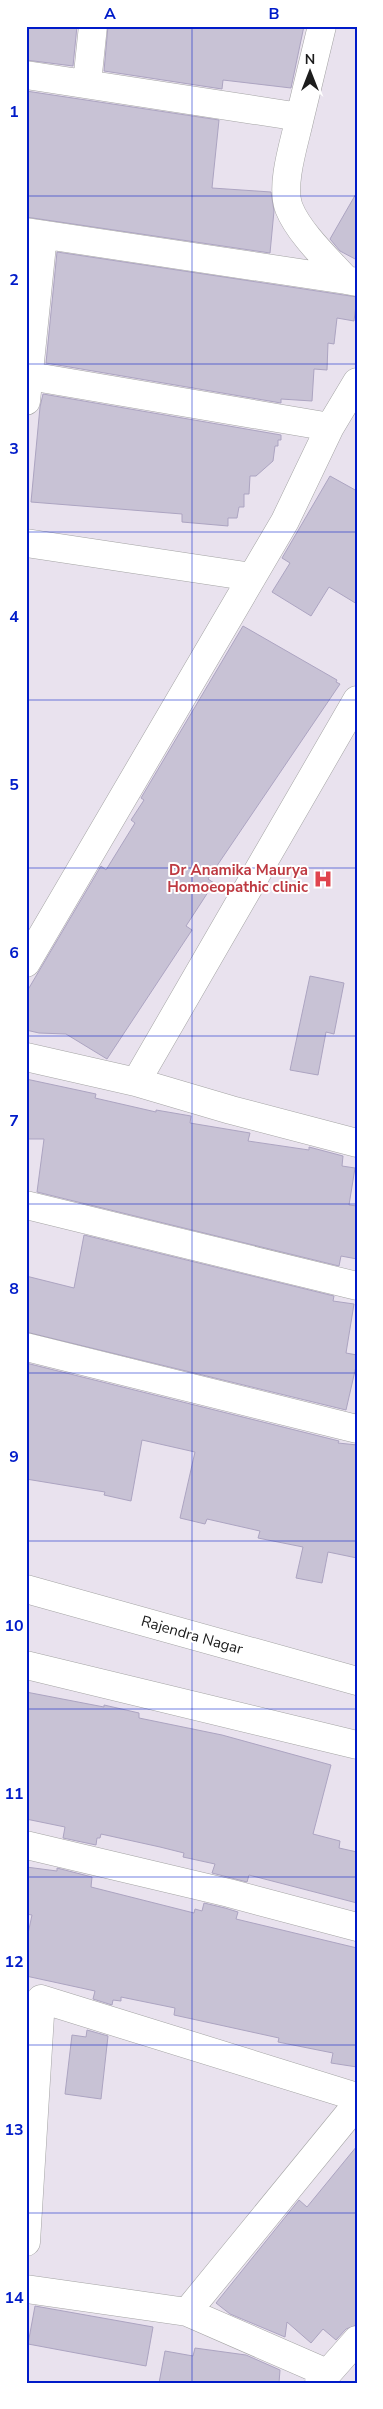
<svg xmlns="http://www.w3.org/2000/svg" width="383" height="2409" viewBox="0 0 383 2409" font-family="'Nunito Sans',sans-serif">
  <style>
    .building { fill: #c8c2d5; stroke: #aca4c1 }
    .lines { fill: none; stroke-linecap: round; stroke-linejoin: round }
    .minor-casing { stroke: #a4a4a4; stroke-width: 29 }
    .tertiary-casing { stroke: #a4a4a4; stroke-width: 29 }
    .minor { stroke: #fff; stroke-width: 28 }
    .tertiary { stroke: #fff; stroke-width: 28 }
    .grid { fill: none; stroke: #001bc9; stroke-width: 1; stroke-opacity: 0.55 }
    .labels { text-anchor: middle; stroke-width: 4; stroke-linejoin: round; paint-order: stroke }
    .health-label { font-size: 15px; font-weight: bold; fill: #be3a42; stroke: #fff; text-anchor: end }
    .street-label { font-size: 15px; fill: #1d1d1d; stroke: #fff }
    .neatline { fill: none; stroke: #001bc9; stroke-width: 2 }
    .grid-label { font-size: 16px; text-anchor: middle; font-weight: bold; fill: #001bc9 }
  </style>
  <rect width="100%" height="100%" fill="#e9e2ee"/>
  <path class="building" d="M26 26H77L73 66 26 60Z
    M108 26H304L291 88 223 80 222 89 104 71Z
    M26 91 219 120 212 188 271 192 274 211 270 253 26 217Z
    M357 192V260L340 251 330 239Z
    M57 252 357 297 354 321 337 318 334 344 328 343 327 370 314 369 312 401 281 399V403L46 363Z
    M43 394 281 435V440H278V446H275L273 461 256 476H250L249 494H244V507H239L237 518H228V526L182 522V514L31 502 40 407Z
    M330 476 357 491V604L329 587 311 616 272 592 290 563 282 558Z
    M243 626 337 680 336 682 340 684 208 879 214 883 186 926 192 930 107 1059 66 1034 39 1033 26 1030V993L101 866 106 870 135 823 131 820 144 800 141 798Z
    M310 976 344 983 334 1034 326 1032 318 1075 290 1070Z
    M26 1079 96 1094 95 1098 156 1112V1110L191 1116 190 1123 250 1133 248 1141 309 1150V1147L343 1156 342 1166 355 1168 349 1205 357 1206V1259L341 1256 339 1266 37 1192 44 1139H28Z
    M84 1235 334 1296 333 1301 354 1304 346 1353 357 1355V1362L346 1410 26 1332V1276L74 1288Z
    M26 1363 339 1441 338 1443 357 1445V1558L328 1552 322 1583 296 1578 303 1547 258 1538 260 1531 207 1519 205 1524 180 1518 195 1452 142 1440 131 1501 104 1495 105 1492 26 1479Z
    M26 1692 104 1707V1705L139 1713V1718L222 1735 331 1765 313 1834 340 1841 339 1848 357 1852V1903L249 1875 247 1882 212 1873 215 1864 183 1857 184 1853 160 1847 101 1834 100 1838H97L96 1845 63 1838 65 1827 26 1819Z
    M26 1867 57 1871V1868L92 1877 91 1887 194 1913 195 1909 202 1911 204 1903 225 1908 238 1912 236 1919 357 1948V2067L331 2063 333 2053 278 2042 279 2038 174 2015 175 2008 121 1997V2001L113 2000 112 2005 93 1999 95 1991 26 1976V1943L32 1915 26 1914Z
    M87 2030 108 2036 101 2099 65 2094 72 2035 86 2037Z
    M357 2146V2325L346 2329 336 2340 323 2329 311 2343 287 2322 285 2337 230 2314 216 2303 299 2200 307 2207Z
    M35 2306 153 2327 146 2366 28 2344Z
    M195 2348 246 2355 280 2370 279 2383H159L165 2351 193 2356Z"/>
  <g class="lines">
    <g class="minor-casing">
      <path id="minor" d="M26 75 300 117C295 141 280 184 289 208 299 233 328 260 346 280L357 282
        M87 83 93 26
        M300 117 322 26
        M26 232 346 280
        M29 376 330 427
        M26 401 43 235
        M26 543 252 577
        M26 963 285 521 330 427 357 382
        M26 1057 136 1082 231 1110 357 1143
        M136 1082 357 700
        M26 1205 357 1286
        M26 1347 357 1429
        M26 1665 357 1745
        M26 1845 229 1893 357 1927
        M26 2242 41 1999 357 2097
        M26 2289 187 2312 357 2104
        M187 2312 327 2373
        M319 2383 357 2340"/>
    </g>
    <g class="tertiary-casing">
      <path id="tertiary" d="M26 1589 357 1681"/>
    </g>
    <use href="#minor" class="minor"/>
    <use href="#tertiary" class="tertiary"/>
  </g>
  <path class="grid" d="M192 26V2383M26 196H357M26 364H357M26 532H357M26 700H357M26 868H357M26 1036H357M26 1204H357M26 1373H357M26 1541H357M26 1709H357M26 1877H357M26 2045H357M26 2213H357"/>
  <defs>
    <g id="hospital-bare" transform="scale(1.5)"><path d="M-5-5h3v3.5h4V-5h3V5h-3V1.5h-4V5h-3Z" fill="#e0444e" stroke="#fff" stroke-width="2.5" paint-order="stroke"/></g>
  </defs>
  <g fill-rule="evenodd">
    <use href="#hospital-bare" x="323" y="879"/>
  </g>
  <g class="labels">
    <g class="health-label">
      <text x="308" y="875">Dr Anamika Maurya<tspan x="308" dy="17">Homoeopathic clinic</tspan></text>
    </g>
    <g class="street-label">
      <text transform="translate(192 1635) rotate(16)" y="5">Rajendra Nagar</text>
    </g>
  </g>
  <rect width="383" height="2409" fill="none" stroke="#ffffff" stroke-width="55"/>
  <g transform="translate(310 72)" stroke="#ffffff" stroke-width="4" paint-order="stroke">
  <path d="M0-4L9 19L0 12L-9 19Z" fill="#1d1d1d"/>
  <text y="-8" font-size="14" font-weight="bold" text-anchor="middle" fill="#1d1d1d">N</text>
  </g>
  <rect x="28" y="28" width="328" height="2354" class="neatline"/>
  <g class="grid-label">
    <text x="110" y="19">A</text>
    <text x="274" y="19">B</text>
    <text x="14" y="117">1</text>
    <text x="14" y="285">2</text>
    <text x="14" y="454">3</text>
    <text x="14" y="622">4</text>
    <text x="14" y="790">5</text>
    <text x="14" y="958">6</text>
    <text x="14" y="1126">7</text>
    <text x="14" y="1294">8</text>
    <text x="14" y="1462">9</text>
    <text x="14" y="1631">10</text>
    <text x="14" y="1799">11</text>
    <text x="14" y="1967">12</text>
    <text x="14" y="2135">13</text>
    <text x="14" y="2303">14</text>
  </g>
</svg>
